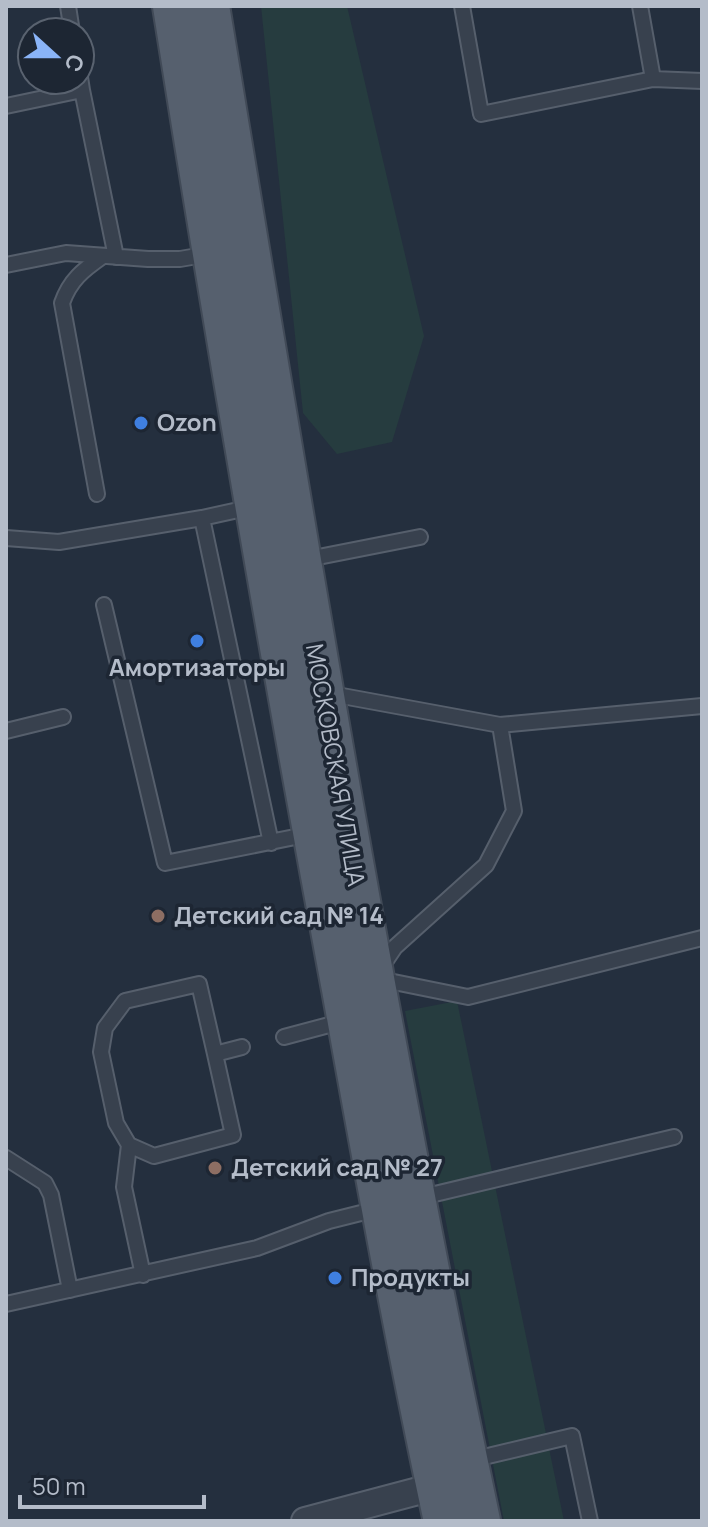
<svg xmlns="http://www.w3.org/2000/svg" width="708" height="1527" viewBox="0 0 708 1527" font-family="Manrope,sans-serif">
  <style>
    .green { fill: #263c3f }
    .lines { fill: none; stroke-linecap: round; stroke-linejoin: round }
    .lane-casing { stroke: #565f6c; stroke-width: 18 }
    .street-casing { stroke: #565f6c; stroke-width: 30 }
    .primary-casing { stroke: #414a57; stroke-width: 46 }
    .lane { stroke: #38414e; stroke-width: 14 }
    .street { stroke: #38414e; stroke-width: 26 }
    .primary { stroke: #56606e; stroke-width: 42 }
    .shop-dot { fill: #3f7fe0; stroke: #1d2633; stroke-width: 3 }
    .education-dot { fill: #8d6e63; stroke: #1d2633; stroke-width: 3 }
    .labels { text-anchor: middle; stroke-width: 7; stroke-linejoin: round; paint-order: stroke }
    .poi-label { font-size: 24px; font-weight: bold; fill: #b4bcc9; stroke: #1d2633; text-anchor: start }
    .street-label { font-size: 24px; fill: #b4bcc9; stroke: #1d2633 }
  </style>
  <rect width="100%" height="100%" fill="#242f3e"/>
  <path class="green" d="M261 6H347L424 336 392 442 337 454 303 413Z
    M457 1001 564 1521H504L405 1011Z"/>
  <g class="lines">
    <g class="lane-casing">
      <path id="lane" d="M68 6 72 32
        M462 6 481 114 653 79 702 81
        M640 6 653 79
        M82 90 116 257
        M6 106 82 90 80 77
        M6 265 66 253 148 259H180L209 254
        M97 494 62 303C70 280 83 270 103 256
        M202 518 271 843
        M6 538 59 542 202 518 252 507
        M303 560 420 537
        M104 605 165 863 310 834
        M326 693 500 725 702 706
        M500 725 514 811 486 865 395 947 374 978 468 997 702 938
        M6 731 63 717
        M284 1037 344 1021
        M215 1054 233 1135 154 1156 129 1145 116 1123 101 1052 105 1028 125 1001 199 984 215 1054 242 1047
        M129 1145 124 1187 143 1275
        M6 1158 45 1183 51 1195 70 1290
        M418 1198 674 1137
        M6 1304 257 1248 329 1221 381 1208
        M471 1460 572 1436 590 1521"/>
    </g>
    <g class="street-casing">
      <path id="street" d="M305 1521 437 1486"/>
    </g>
    <g class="primary-casing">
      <path id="primary" d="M174 6C226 335 282 662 343 989 375 1167 407 1345 445 1521
        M208 6C291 512 373 1019 479 1521"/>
    </g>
    <use href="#lane" class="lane"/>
    <use href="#street" class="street"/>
    <use href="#primary" class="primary"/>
  </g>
  <g class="shop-dot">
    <circle cx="141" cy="423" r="8"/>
    <circle cx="197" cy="641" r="8"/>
    <circle cx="335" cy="1278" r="8"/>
  </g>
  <g class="education-dot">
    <circle cx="158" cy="916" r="8"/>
    <circle cx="215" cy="1168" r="8"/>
  </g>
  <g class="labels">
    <g class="poi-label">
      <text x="157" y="431">Ozon</text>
      <text x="197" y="676" text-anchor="middle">Амортизаторы</text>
      <text x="174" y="924">Детский сад № 14</text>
      <text x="231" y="1176">Детский сад № 27</text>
      <text x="351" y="1286">Продукты</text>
    </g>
    <g class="street-label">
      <text transform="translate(335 765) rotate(80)" y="8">МОСКОВСКАЯ УЛИЦА</text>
    </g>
  </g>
  <rect width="708" height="1527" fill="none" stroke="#b4bcc9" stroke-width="16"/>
  <g transform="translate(56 56) rotate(111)"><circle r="38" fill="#1d2633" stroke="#59626f" stroke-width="2"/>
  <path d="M0-6L14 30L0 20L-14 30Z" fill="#8ab4f8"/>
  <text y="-12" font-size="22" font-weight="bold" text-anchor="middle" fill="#b4bcc9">С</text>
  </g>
  <path d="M20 1495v12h184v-12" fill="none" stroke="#b4bcc9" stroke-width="4"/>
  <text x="32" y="1495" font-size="24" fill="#b4bcc9" stroke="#1d2633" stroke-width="6" paint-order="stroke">50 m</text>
</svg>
